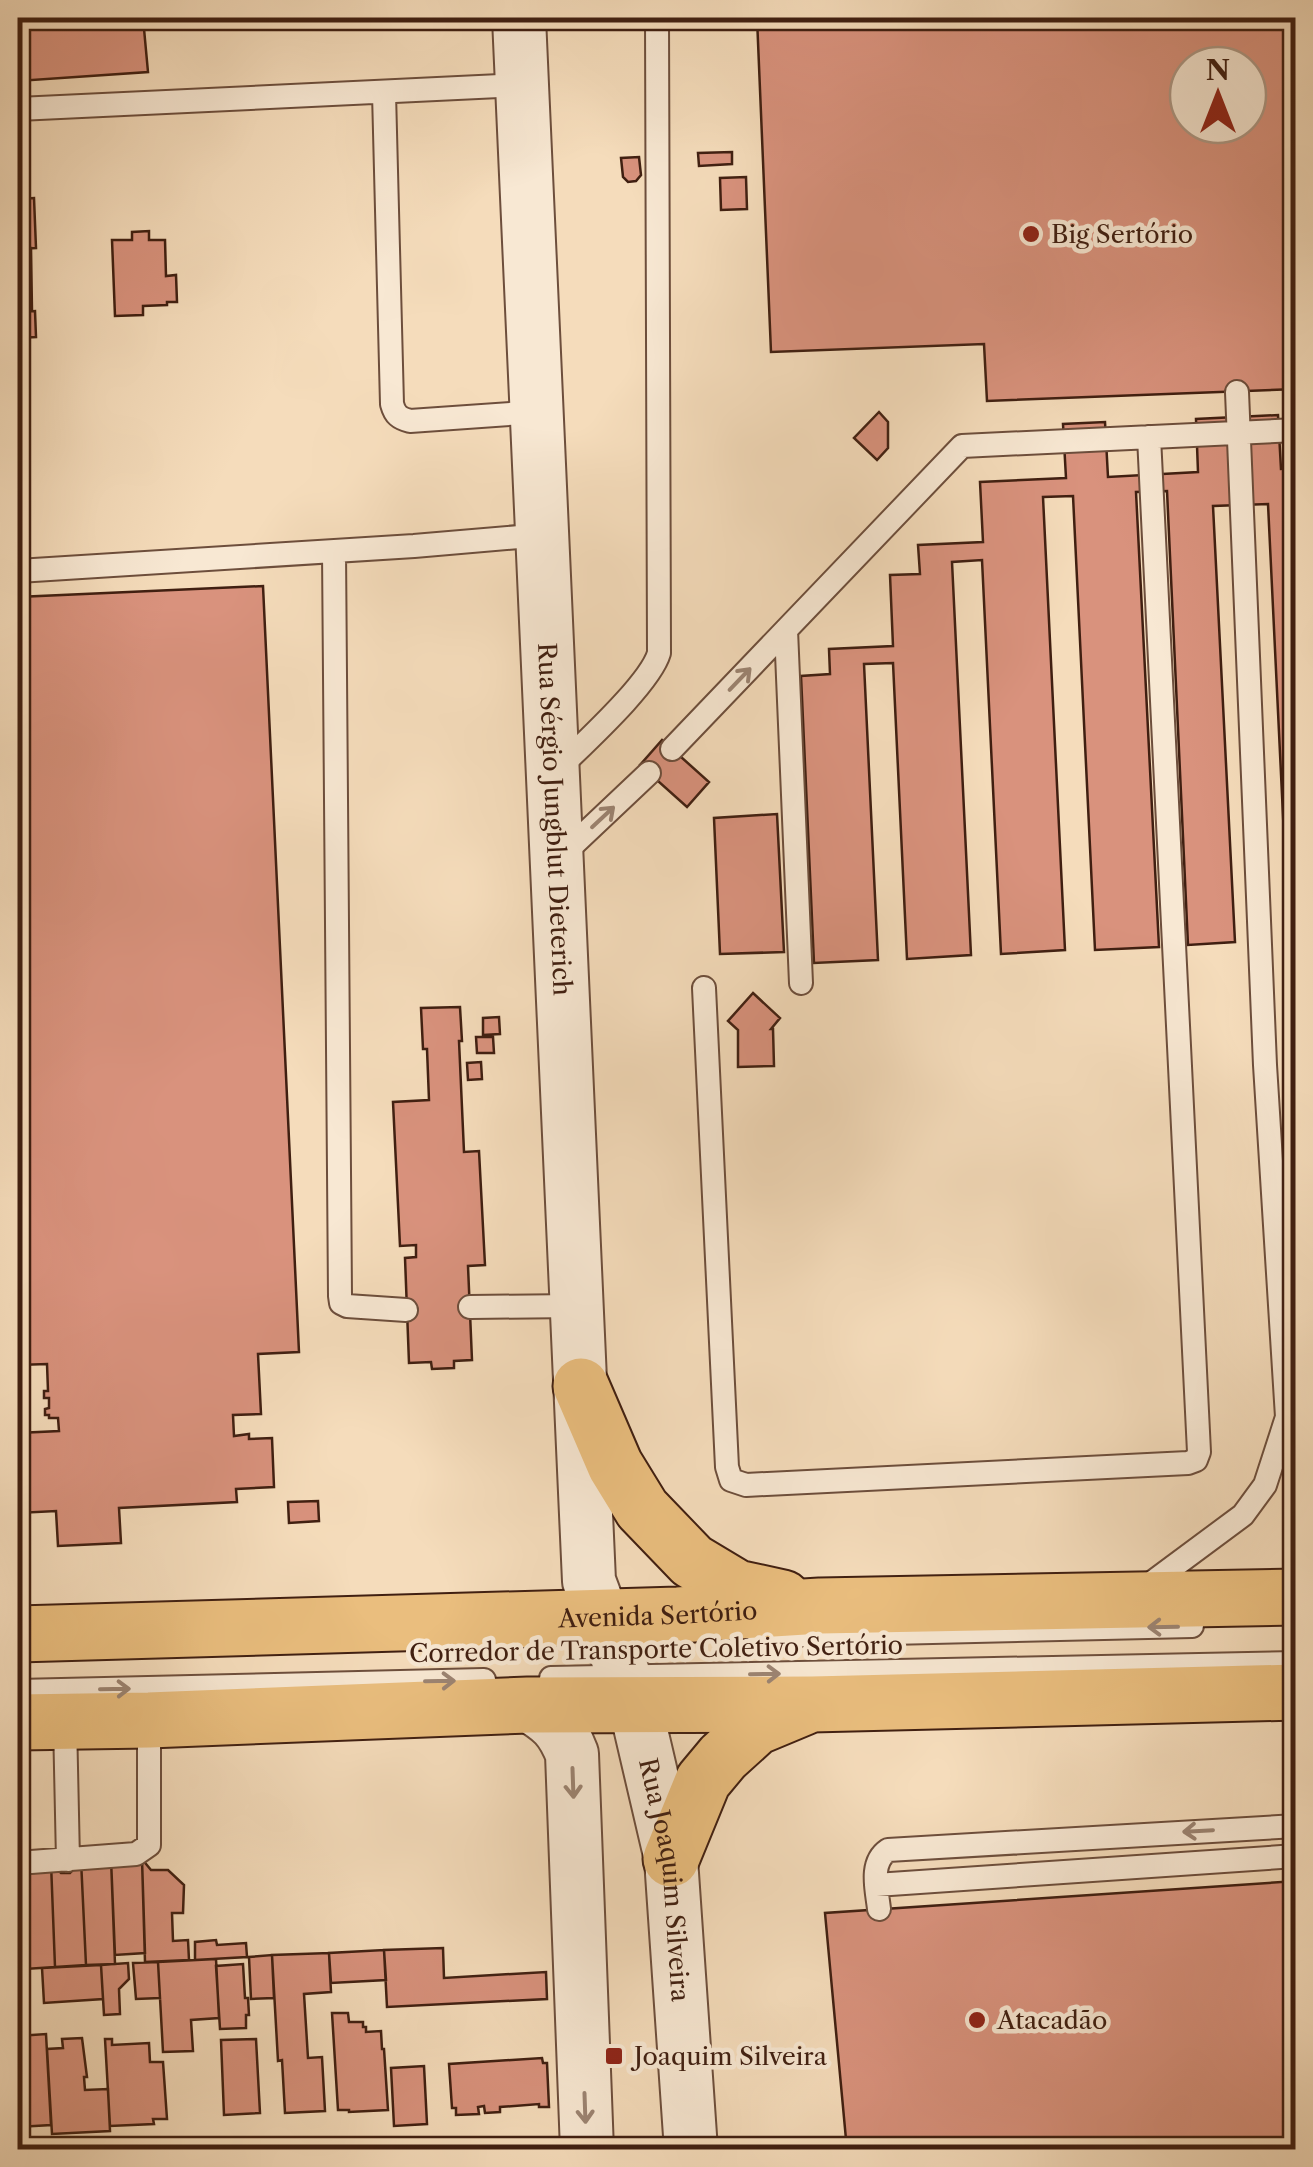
<svg xmlns="http://www.w3.org/2000/svg" width="1313" height="2167" viewBox="0 0 1313 2167" font-family="'Libre Caslon Text',serif">
  <style>
    .building { fill: #d9927d; stroke: #401f11; stroke-width: 2.5; fill-rule: evenodd }
    .lines { fill: none; stroke-linecap: round; stroke-linejoin: round }
    .service-casing { stroke: #6d4e3c; stroke-width: 26 }
    .tertiary-casing { stroke: #6d4e3c; stroke-width: 56 }
    .primary-casing { stroke: #401f11; stroke-width: 59 }
    .service { stroke: #f8e8d3; stroke-width: 22 }
    .tertiary { stroke: #f8e8d3; stroke-width: 52 }
    .primary { stroke: #eabe7e; stroke-width: 55 }
    .oneway { stroke: #9c8472 }
    .poi-dot { fill: #8f2418; stroke: #f8e8d3; stroke-width: 4 }
    .labels { text-anchor: middle; stroke-width: 9; stroke-linejoin: round; paint-order: stroke }
    .poi-label { font-size: 25px; fill: #401f11; stroke: #f8e8d3; text-anchor: start }
    .street-label { font-size: 25px; fill: #401f11; stroke: #f8e8d3 }
  </style>
  <rect width="100%" height="100%" fill="#f5dcbb"/>
  <filter id="stains"><feTurbulence type="fractalNoise" baseFrequency=".002" numOctaves="4"/><feColorMatrix values="0 0 0 0 .2 0 0 0 0 .09 0 0 0 0 .02 0 0 0 .5 -.17"/></filter>
  <radialGradient id="worn" r=".72"><stop offset=".6" stop-color="#630" stop-opacity="0"/><stop offset="1" stop-color="#630" stop-opacity=".3"/></radialGradient>
  <path class="building" d="M18 18H143L148 72 18 81Z
    M757 18H1296V389L987 401 984 344 771 352ZM1188 65H1248V125H1188Z
    M732 152V164L699 166 698 153Z
    M639 157 641 175 636 181 628 182 623 177 621 158Z
    M746 177 747 209 721 210 720 178Z
    M34 198 36 248 18 249V199Z
    M149 231V240H165L166 276 176 275 177 302H167V305L143 306V315L115 316 112 240H132V232Z
    M31 248 32 311 21 312V300H18V249Z
    M18 300H21V312L35 311 36 337 18 338Z
    M879 412 888 422V448L877 460 854 438Z
    M1278 415 1281 469 1296 468V940H1289L1268 504 1213 506 1235 942 1188 945 1167 491 1136 492 1159 947 1095 950 1073 496 1043 497 1065 950 1001 954 982 560 952 562 971 955 907 959 893 663 864 664 878 960 814 963 801 676 830 674 829 649 893 646 890 575 920 574 918 545 983 542 980 482 1066 478 1063 424 1105 422 1108 477 1198 472 1196 419Z
    M263 586 299 1352 258 1354 261 1414 233 1415 234 1436 249 1434V1439L272 1438 274 1487 236 1489 237 1502 119 1508 121 1543 58 1546 56 1511 18 1513V1433L59 1431 58 1418H49V1415H45V1409L49 1408V1398H44V1391H48L47 1364 18 1365V597Z
    M662 740 709 782 687 807 640 765Z
    M777 814 784 952 720 954 714 818Z
    M753 993 780 1018 771 1029H773L774 1066 738 1067V1030L728 1021Z
    M460 1007 462 1041H459L464 1152 479 1151 485 1265 468 1266 472 1360 454 1361V1368L432 1369 431 1362 409 1363 405 1258 416 1257V1245L400 1246 393 1102 429 1100 427 1049H423L421 1008Z
    M499 1017 500 1034 483 1035V1018Z
    M476 1037H493L494 1053H477Z
    M481 1062 482 1079 468 1080 467 1063Z
    M318 1501 319 1521 289 1523 288 1502Z
    M111 1859H142L145 1953 115 1955Z
    M111 1859 115 1964 86 1965 81 1860Z
    M142 1859 151 1870H168L184 1885 183 1913H172L173 1941 188 1940 189 1960 145 1962Z
    M81 1860 86 1965 55 1967 51 1863 61 1873H70Z
    M51 1863 55 1967 25 1969 21 1864Z
    M18 1864H21L25 1969H18Z
    M1296 1881V2150H847L825 1913Z
    M216 1940 217 1945 246 1943 247 1957 195 1960V1942Z
    M443 1948 444 1978 546 1972 547 1999 387 2007 384 1950Z
    M384 1950 386 1980 331 1983 329 1953Z
    M329 1953 331 1992 304 1994 308 2058 322 2057 325 2111 285 2113 282 2060 278 2061 272 1955Z
    M272 1955 274 1998 251 1999 249 1957Z
    M216 1959 219 2018 191 2020 193 2051 163 2052 158 1962Z
    M158 1962 160 1998 136 1999 133 1963Z
    M128 1963 129 1979 119 1989 120 2014 104 2015 101 1965Z
    M243 1964 245 1998H248L249 2015H246V2028L220 2029 216 1966Z
    M101 1965 103 1999 44 2003 42 1968Z
    M332 2013H348L349 2022H363V2027H366V2032L381 2031 382 2049H384L388 2110 349 2112V2110H338Z
    M46 2034 51 2125 18 2127V2036Z
    M82 2038 87 2077H84L85 2090 108 2089 110 2131 52 2134 47 2049 63 2048 62 2039Z
    M105 2039H112V2045L149 2043 150 2062H163L167 2119H153L154 2124 110 2126Z
    M256 2039 260 2113 224 2115 221 2040Z
    M542 2058 543 2063H547L549 2107H539V2104L500 2107V2112L485 2113 484 2106 478 2107 479 2114 456 2115V2108H452L449 2064Z
    M424 2066 427 2124 394 2126 391 2068Z"/>
  <g class="lines">
    <g class="service-casing">
      <path id="service" d="M384 93 392 404C395 415 399 418 410 421L537 412
        M18 109 522 85
        M1237 392 1265 1065 1287 1417 1296 1439
        M334 551 340 1296 341 1303 347 1306 406 1310
        M18 571 414 546 542 535
        M786 630 801 983
        M672 749 962 446 1296 430
        M557 770C582 745 650 684 659 653L657 18
        M559 858 649 773
        M704 988 727 1467 731 1480 746 1485 1188 1463 1196 1460 1199 1452 1149 437
        M470 1307 576 1306
        M1143 1586 1150 1584 1243 1515 1265 1485 1287 1417
        M759 1636 1192 1626
        M551 1678 1296 1663
        M18 1691 484 1680
        M65 1722 68 1860
        M18 1863 136 1854 149 1845V1720
        M876 1885 1296 1856
        M879 1909C877 1890 869 1863 888 1850L1296 1826"/>
    </g>
    <g class="tertiary-casing">
      <g id="tertiary">
        <path id="s1" d="M519 18 589 1581 635 1705 671 1859 691 2150"/>
        <path d="M528 1705C552 1719 562 1728 572 1754L587 2150"/>
      </g>
    </g>
    <g class="primary-casing">
      <g id="primary">
        <path d="M581 1386 615 1465 642 1509 692 1561 737 1588 783 1598"/>
        <path id="s2" d="M18 1634 678 1615 820 1606 1296 1597"/>
        <path d="M18 1722 149 1720 528 1705 812 1704 1296 1692"/>
        <path d="M671 1859 703 1781 723 1757 756 1727 804 1707"/>
      </g>
    </g>
    <use href="#service" class="service"/>
    <use href="#tertiary" class="tertiary"/>
    <use href="#primary" class="primary"/>
  </g>
  <defs><path id="oneway-shaft" d="M-6 0H5M1.5-3L5.5 0L1.5 3" fill="none" stroke-width="1.6" stroke-linecap="round" stroke-linejoin="round" transform="scale(2.5)"/></defs>
  <g class="oneway">
    <use href="#oneway-shaft" transform="translate(740 679) rotate(-46)"/>
    <use href="#oneway-shaft" transform="translate(603 817) rotate(-43)"/>
    <use href="#oneway-shaft" transform="translate(1163 1627) rotate(179)"/>
    <use href="#oneway-shaft" transform="translate(765 1674) rotate(-1)"/>
    <use href="#oneway-shaft" transform="translate(440 1681) rotate(-1)"/>
    <use href="#oneway-shaft" transform="translate(115 1689) rotate(-1)"/>
    <use href="#oneway-shaft" transform="translate(573 1783) rotate(88)"/>
    <use href="#oneway-shaft" transform="translate(1198 1831) rotate(177)"/>
    <use href="#oneway-shaft" transform="translate(585 2108) rotate(88)"/>
  </g>
  <g class="poi-dot">
    <circle cx="1031" cy="234" r="10"/>
    <circle cx="977" cy="2020" r="10"/>
    <rect x="604" y="2046" width="20" height="20" rx="5"/>
  </g>
  <g class="labels">
    <g class="poi-label">
      <text x="1051" y="243">Big Sertório</text>
      <text x="997" y="2029">Atacadão</text>
      <text x="634" y="2065">Joaquim Silveira</text>
    </g>
    <g class="street-label">
      <text dy="9" stroke="none"><textPath href="#s1" startOffset="802">Rua Sérgio Jungblut Dieterich</textPath></text>
      <text dy="9" stroke="none"><textPath href="#s2" startOffset="640">Avenida Sertório</textPath></text>
      <text transform="translate(656 1649) rotate(-1)" y="9">Corredor de Transporte Coletivo Sertório</text>
      <text dy="9" stroke="none"><textPath href="#s1" startOffset="1875">Rua Joaquim Silveira</textPath></text>
    </g>
  </g>
  <rect width="1313" height="2167" fill="none" stroke="#f5dcbb" stroke-width="60"/>
  <rect x="20" y="20" width="1273" height="2127" fill="none" stroke="#401f11" stroke-width="5"/>
  <rect x="30" y="30" width="1253" height="2107" fill="none" stroke="#401f11" stroke-width="2.5"/>
  <g transform="translate(1218 95)"><circle r="48" fill="#f8e8d3" stroke="#ae9885" stroke-width="2.5"/>
  <path d="M0-8L18 38L0 25L-18 38Z" fill="#8f2418"/>
  <text y="-15" font-size="28" font-weight="bold" text-anchor="middle" fill="#401f11">N</text>
  </g>
  <rect width="100%" height="100%" filter="url(#stains)"/>
  <rect width="100%" height="100%" fill="url(#worn)"/>
</svg>
